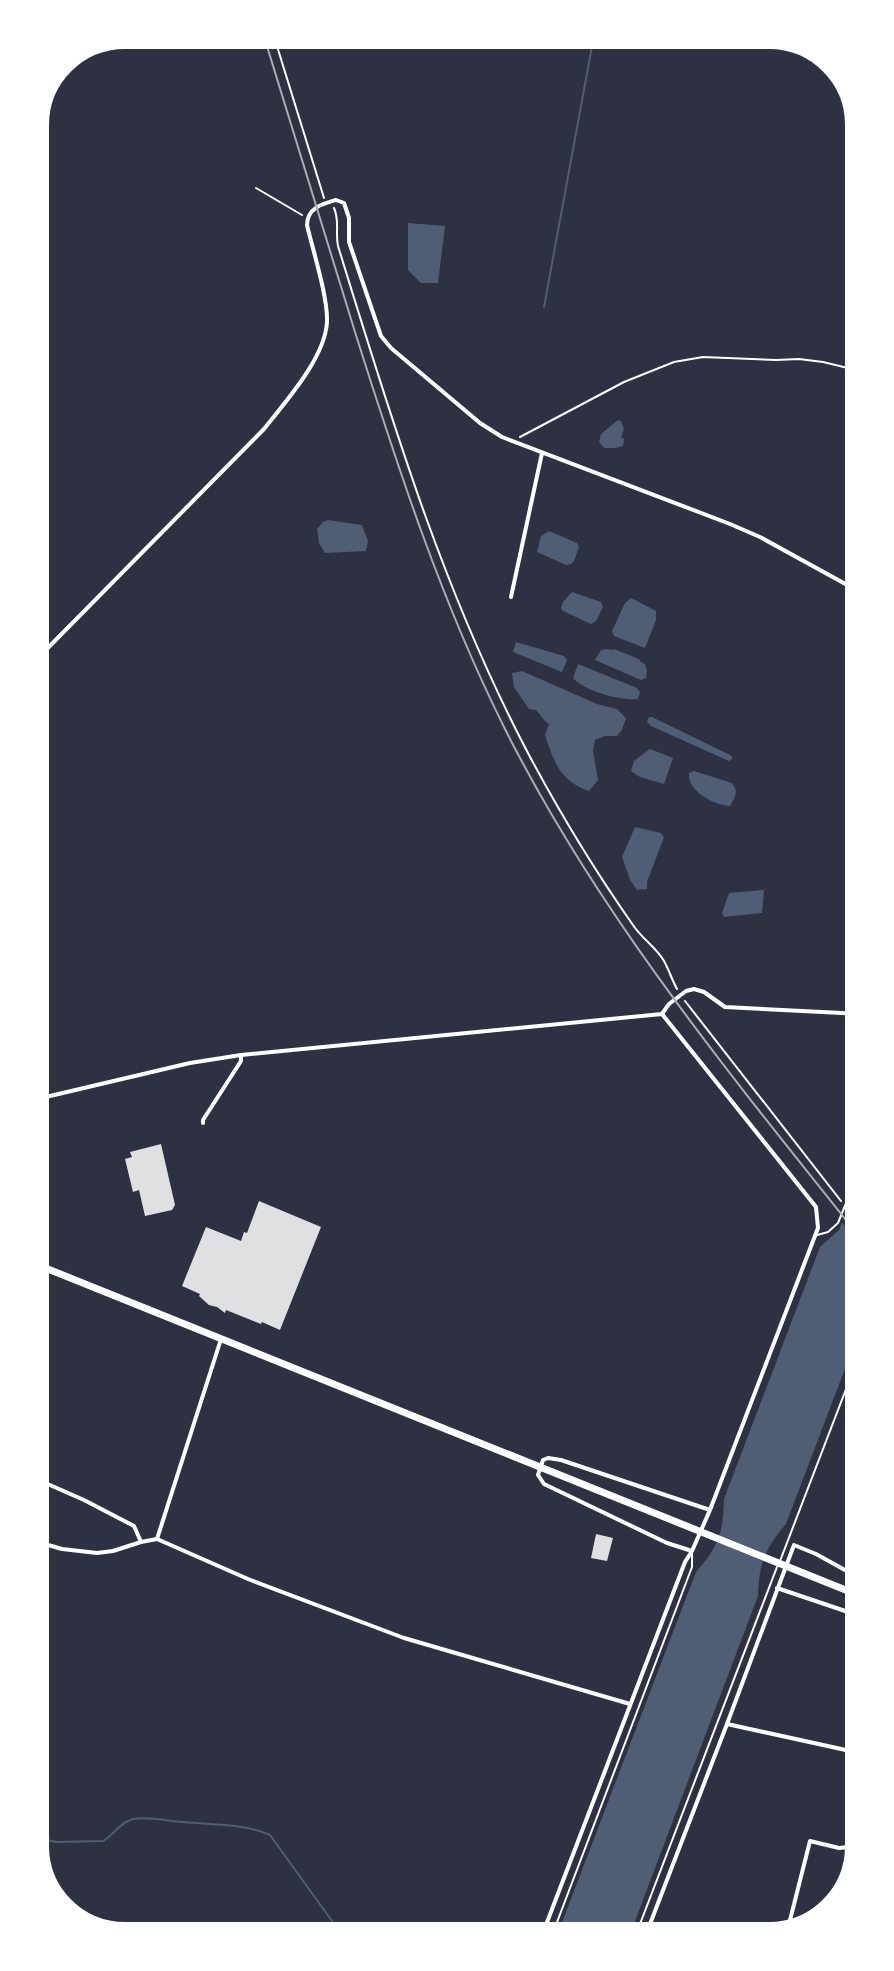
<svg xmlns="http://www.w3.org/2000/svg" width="894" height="1971" viewBox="0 0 894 1971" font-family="Karla,sans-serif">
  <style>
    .water { fill: #4f5d75 }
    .pier { fill: #2d3142 }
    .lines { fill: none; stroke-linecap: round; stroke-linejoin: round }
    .stream { stroke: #4f5d75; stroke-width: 2 }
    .building { fill: #e0e0e3 }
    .path { stroke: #fff; stroke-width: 2 }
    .service { stroke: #fff; stroke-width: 2 }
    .minor { stroke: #fff; stroke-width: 4 }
    .primary { stroke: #fff; stroke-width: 7 }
    .rail { stroke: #abadb3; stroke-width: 2 }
    .rim { fill: none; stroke: #fff; stroke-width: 10 }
  </style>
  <rect width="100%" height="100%" fill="#2d3142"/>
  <path class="water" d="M211 30H239V44L211 39Z
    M408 223 445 226 438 283H421L408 270Z
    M618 420 621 421 624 429 621 437 624 439 623 446 615 448H604L599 442 601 434Z
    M328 520 362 525 368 541 366 551 325 553 319 543 317 529 323 522Z
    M549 531 577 543 579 547 574 561 571 564 566 565 537 552 541 536Z
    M572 592 601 602 603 607 596 621 591 624 563 611 561 608 563 602Z
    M631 598 656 611V620L645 648 614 636 612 631 625 603Z
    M516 642 564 656 567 660 562 672 513 652Z
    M607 649 612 650 614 649 639 659 641 662 645 664 647 671 646 678 641 680 595 660 601 650Z
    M578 664 637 688 640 692 638 699C621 701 584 691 573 678Z
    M522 671 597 704 617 709 626 718 622 730 617 736H605L595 740 593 751 598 780 589 791C560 781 554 762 545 735L549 724 545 721 536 710 529 709 514 687 512 673Z
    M649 717H652L730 755 733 758 729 761 651 726 647 722Z
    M650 749 673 758 664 784 640 777 631 771 634 761Z
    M694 771 732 783C739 792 735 797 730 806 714 805 687 791 689 773Z
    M635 827 661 833 664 837 647 882V889L637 890 630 880 622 857Z
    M861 867V904L857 916 849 913Z
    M764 890 762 913 724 917 722 913 729 893Z
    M862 1138V1324L786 1524C765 1549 759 1563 758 1596L629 1937 556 1938 696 1572C719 1546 723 1533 724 1499L820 1247 839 1230 857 1184 855 1157Z"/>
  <path class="pier" d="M847 1199 862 1219V1247L839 1219Z"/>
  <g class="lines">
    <path class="stream" d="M544 307 595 30
      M35 1837 56 1842 103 1841C113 1836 120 1822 133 1819 148 1816 167 1821 183 1822 213 1825 242 1823 270 1835L345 1939"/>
  </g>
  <path class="building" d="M161 1144 175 1205 172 1210 145 1216 139 1190 133 1192 125 1159 132 1157 130 1152Z
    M259 1201 321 1227 280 1330 262 1322 261 1324 226 1310 225 1313 217 1307 209 1305 199 1296 200 1294 182 1286 206 1227 241 1241 244 1232 247 1233Z
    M596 1534 613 1538 607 1561 591 1558Z"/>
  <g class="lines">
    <path class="path" d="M272 30 324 198
      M256 188 302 215
      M334 208C340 221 335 232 338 246 392 421 443 592 529 755 560 813 595 871 633 925 642 939 656 947 664 961 669 970 672 980 677 989
      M520 437 624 382 674 362 703 357 776 360 799 359 823 362 860 371
      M685 1001 841 1201
      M848 1209 862 1226"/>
    <path class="service" d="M817 1235 828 1232 838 1223 851 1191 854 1181 850 1153 862 1122
      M780 1561 863 1345
      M635 1937 777 1567
      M551 1938 692 1567V1553"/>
    <path class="minor" d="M511 597 542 453
      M32 664 264 429C286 401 325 358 327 322 328 297 313 251 307 225 307 208 322 204 336 200L344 203 349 218V242L381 336 391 348 480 423 502 437 730 524 760 537 860 592
      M662 1014 669 1004 686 991 694 989 704 992 725 1007 862 1014
      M33 1100 190 1063 241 1055 662 1014
      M203 1123V1120L241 1061V1055
      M34 1478 84 1500 134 1526 141 1542
      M157 1539 221 1339
      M34 1541 62 1549 97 1553 113 1551 141 1542 157 1539 248 1579 404 1638 630 1704
      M692 1551 667 1543 544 1484 538 1475 543 1460 548 1458 561 1460 710 1510
      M777 1588 863 1617
      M727 1724 864 1754
      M786 1936 810 1841 839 1848 857 1846
      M645 1937 727 1724 794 1545 816 1554 863 1580
      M541 1938 685 1562 692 1551 710 1510 818 1228 816 1207 662 1014"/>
    <path class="primary" d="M33 1263 863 1597"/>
    <path class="rail" d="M262 30C293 131 324 231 355 332 398 468 441 601 505 729 599 916 732 1077 862 1240"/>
  </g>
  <path d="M0 0H894V1971H0ZM125 44H769A81 81 0 0 1 850 125V1846A81 81 0 0 1 769 1927H125A81 81 0 0 1 44 1846V125A81 81 0 0 1 125 44Z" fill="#fff" fill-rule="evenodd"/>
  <path class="rim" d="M125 44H769A81 81 0 0 1 850 125V1846A81 81 0 0 1 769 1927H125A81 81 0 0 1 44 1846V125A81 81 0 0 1 125 44Z"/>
</svg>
